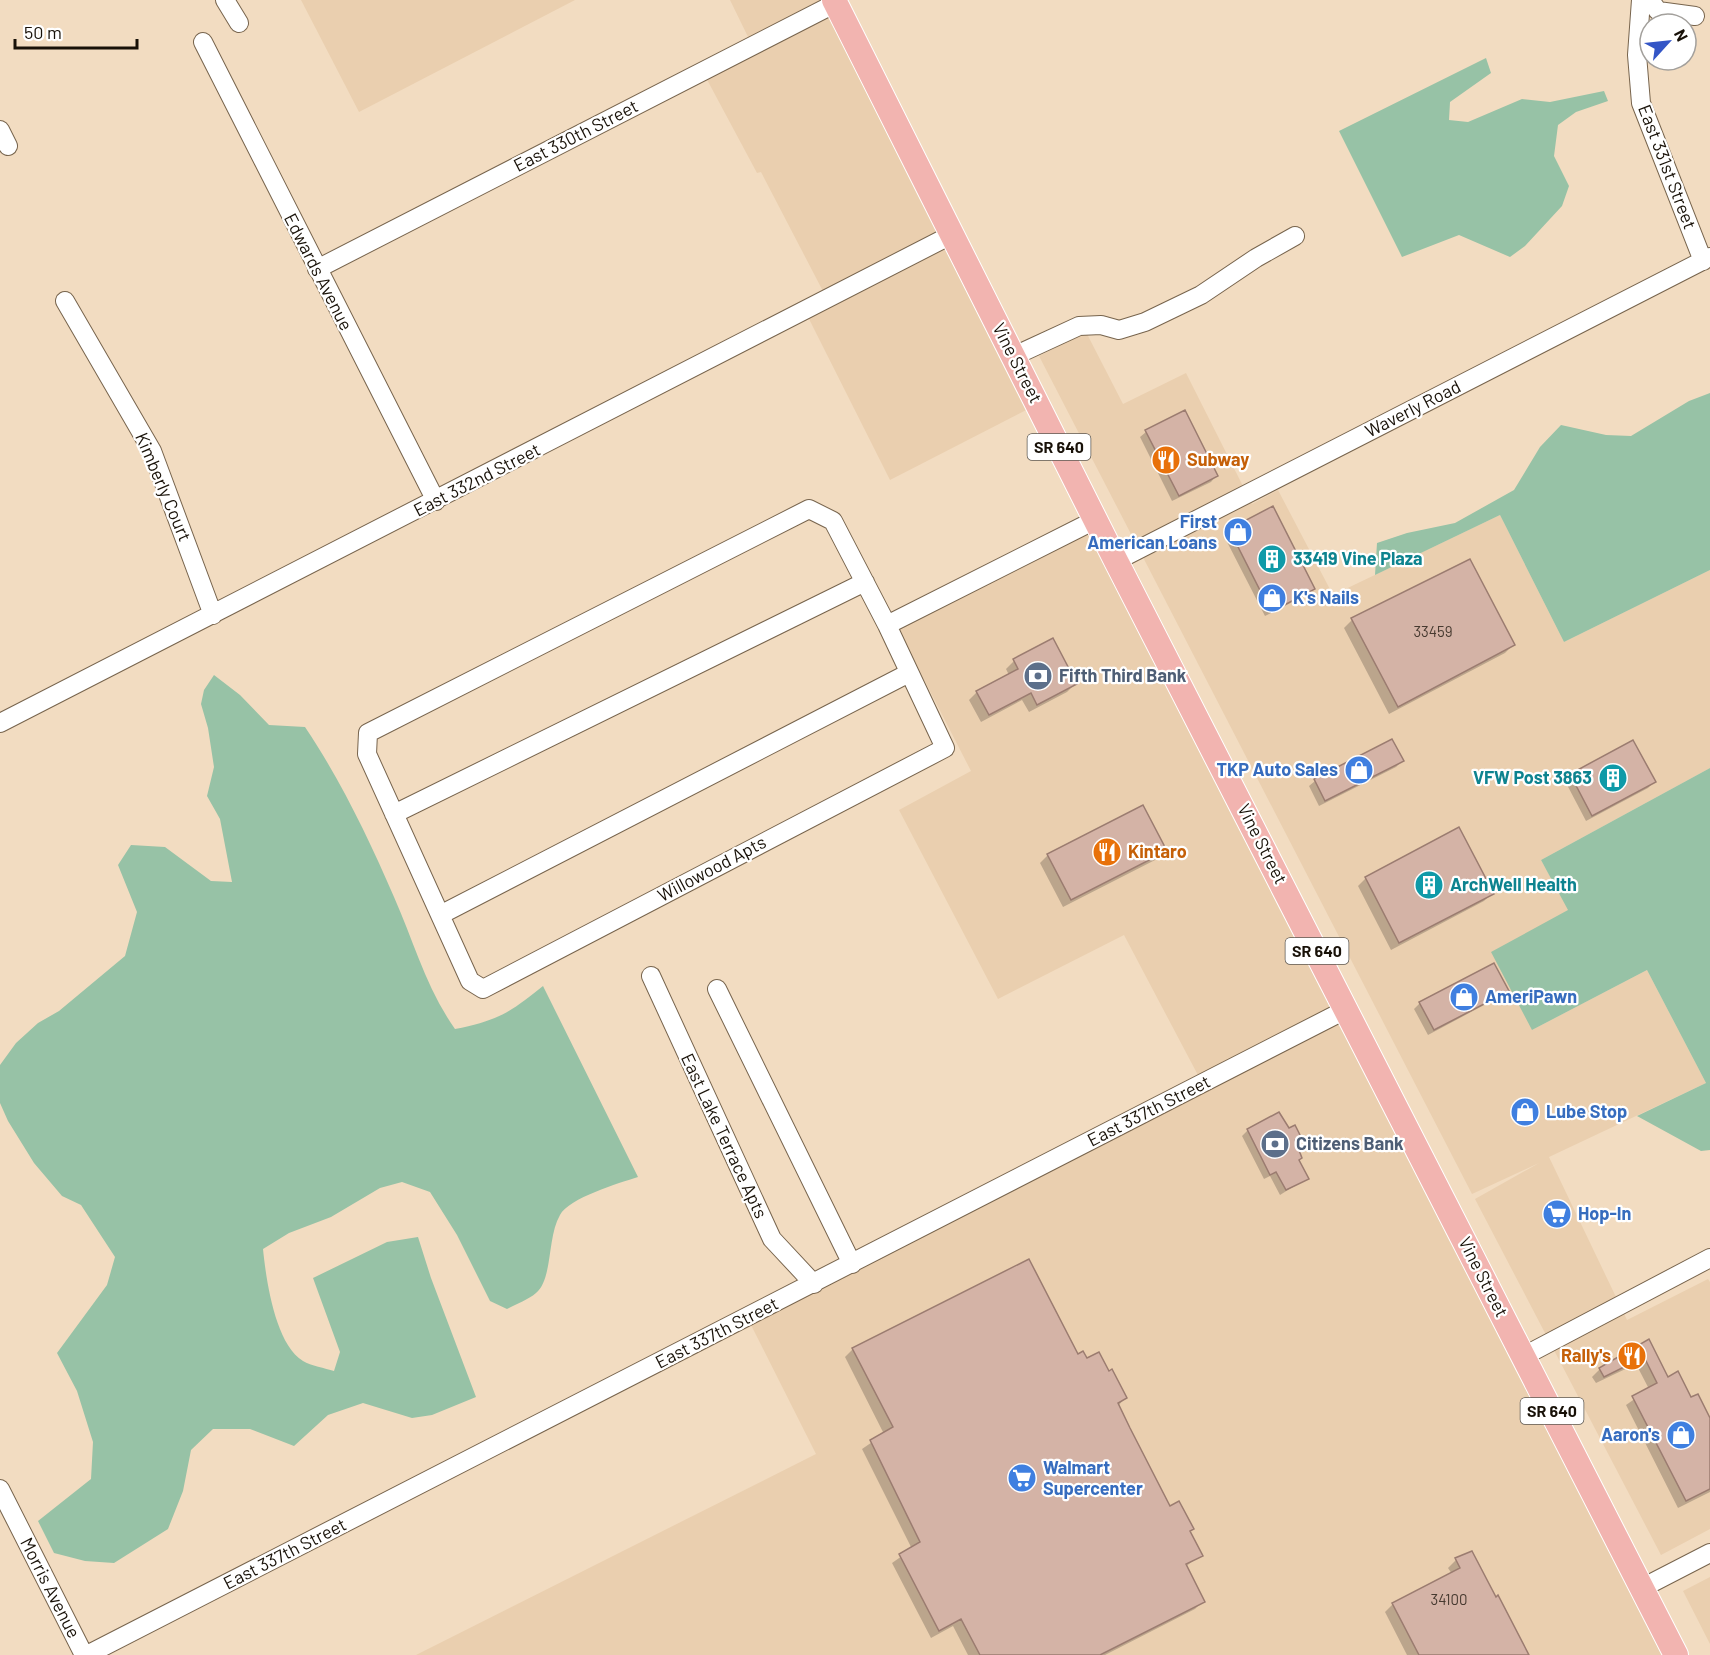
<svg xmlns="http://www.w3.org/2000/svg" width="1710" height="1655" viewBox="0 0 1710 1655" font-family="Barlow,sans-serif">
  <style>
    .built { fill: #eacfaf }
    .green { fill: #97c2a6 }
    .shadow { fill: #0003 }
    .building { fill: #d4b3a6; stroke: #9b7c70; stroke-width: 1.5 }
    .lines { fill: none; stroke-linecap: round; stroke-linejoin: round }
    .minor-casing { stroke: #77644d; stroke-width: 20 }
    .major-casing { stroke: #fff; stroke-width: 26 }
    .minor { stroke: #fff; stroke-width: 18 }
    .major { stroke: #f2b4b0; stroke-width: 24 }
    .labels { text-anchor: middle; stroke-width: 4.5; stroke-linejoin: round; paint-order: stroke }
    .number-label { font-size: 15px; fill: #473a30 }
    .shield { fill: #fff; stroke: #5d5852; stroke-width: 1.5 }
    .shield-label { font-size: 16px; font-weight: bold; fill: #181108 }
    .street-label { font-size: 18px; fill: #181108; stroke: #fff }
    .food-label { font-size: 18px; font-weight: bold; fill: #c56008; stroke: #fff; text-anchor: start }
    .shop-label { font-size: 18px; font-weight: bold; fill: #366cbe; stroke: #fff; text-anchor: start }
    .culture-label { font-size: 18px; font-weight: bold; fill: #0d838f; stroke: #fff; text-anchor: start }
    .service-label { font-size: 18px; font-weight: bold; fill: #4e5e75; stroke: #fff; text-anchor: start }
  </style>
  <rect width="100%" height="100%" fill="#f2dcc1"/>
  <path class="built" d="M301 0H575L359 112Z
    M730 0H829L751 43Z
    M833 8 949 233 826 297 761 172 757 173 704 74Z
    M950 240 1034 406 890 480 807 315Z
    M1086 332 1123 404 1186 373 1252 504 1278 490 1333 595 1500 515 1564 642 1710 570V768L1541 860 1569 910 1532 1030 1647 970 1706 1083 1549 1157 1627 1320 1708 1279 1710 1282V1529L1661 1555 1475 1199 1539 1163 1472 1194 1039 356Z
    M1093 527 1340 1008 1200 1079 1124 935 998 999 899 810 971 771 897 627Z
    M1344 1015 1671 1655H416L816 1454 749 1321Z
    M1710 1577V1644L1683 1591Z"/>
  <path class="green" d="M1486 58 1491 73 1450 102 1449 120 1468 122 1522 99 1550 102 1604 91 1608 101 1576 112 1558 125 1554 156 1569 186 1562 206 1525 246 1510 257 1459 235 1402 257 1339 131Z
    M1710 393V570L1564 642 1500 515 1375 575 1377 543 1407 533 1455 523 1514 490 1540 447 1561 425 1606 435 1631 436 1689 401Z
    M214 675 240 695 269 725 305 727C340 779 369 839 394 897 414 942 426 988 455 1029 497 1021 511 1012 543 986L638 1177C619 1183 569 1198 560 1215 547 1237 553 1279 536 1293 528 1300 516 1304 507 1309L490 1301 457 1235 430 1192 402 1182 380 1188 331 1217 289 1233 263 1249C266 1279 275 1344 303 1361 311 1366 325 1368 334 1371L340 1352 313 1278 387 1242 418 1237 431 1278 476 1397 432 1415 412 1418 363 1403 328 1415 294 1446 250 1429H213L191 1450 183 1491 168 1529 114 1563 85 1561 54 1553 38 1521 91 1479 93 1442 77 1391 57 1353 107 1285 115 1257 81 1205 62 1196 34 1163 8 1121 0 1103V1065L16 1043 38 1023 59 1011 125 956 137 912 118 865 131 845 165 847 211 881 232 882 220 819 207 796 214 767 208 728 201 704 204 690Z
    M1710 768V1150L1701 1151 1637 1116 1706 1083 1647 970 1532 1030 1491 952 1568 910 1541 860Z"/>
  <path class="shadow" d="M1146 432 1216 476 1211 482 1172 501 1140 437Z
    M1230 530 1313 589 1308 594 1265 616 1224 536Z
    M1352 620 1513 645 1505 653 1389 714 1344 628Z
    M1053 640 1075 684 1067 692 1029 712 1022 700 981 722 969 700 977 692 1009 675 1006 669 1014 661Z
    M1392 741 1402 761 1396 767 1319 806 1309 786 1315 781Z
    M1632 742 1654 782 1648 788 1586 821 1565 781 1571 776Z
    M1165 851 1157 859 1063 907 1040 863 1048 855Z
    M1366 878 1492 893 1484 901 1391 950 1358 886Z
    M1507 991 1501 996 1428 1035 1414 1009 1420 1003Z
    M1248 1130H1288L1299 1136 1294 1141 1298 1160 1307 1178 1280 1195 1270 1176 1264 1179 1242 1136Z
    M1028 1261 1077 1356 1086 1360 1125 1398 1118 1406 1169 1508 1192 1529 1189 1532 1201 1555 1185 1567 1203 1601 1195 1609 1105 1655H968L953 1626 931 1638 892 1563 912 1549 862 1449 884 1434 845 1357 853 1349Z
    M1648 1341 1668 1379 1710 1421V1492L1678 1508 1626 1405 1649 1389 1636 1364 1596 1383 1592 1377 1600 1369Z
    M1456 1560 1527 1655H1407L1385 1612 1393 1604 1452 1574 1448 1568Z"/>
  <path class="building" d="M1185 410 1218 476 1179 496 1145 430Z
    M1273 506 1315 589 1271 612 1229 529Z
    M1470 559 1515 645 1398 707 1351 618Z
    M1053 638 1077 684 1037 705 1031 693 989 715 976 691 1018 669 1013 659Z
    M1392 739 1404 761 1325 801 1314 779Z
    M1633 740 1656 782 1592 816 1570 774Z
    M1143 805 1167 851 1071 900 1047 854Z
    M1459 827 1494 894 1399 943 1365 877Z
    M1494 963 1509 991 1434 1030 1419 1002Z
    M1279 1112 1289 1128 1295 1125 1301 1137 1295 1140 1302 1158 1299 1160 1309 1179 1286 1190 1276 1172 1270 1175 1247 1129Z
    M1029 1259 1078 1354 1083 1351 1087 1358 1099 1352 1109 1371 1112 1369 1127 1398 1118 1403 1130 1428 1170 1506 1179 1501 1194 1529 1190 1531 1203 1556 1186 1564 1205 1602 1100 1655H980L961 1619 939 1631 899 1554 920 1542 870 1440 893 1427 852 1348Z
    M1649 1339 1668 1377 1678 1371 1691 1397 1698 1394 1710 1418V1489L1686 1501 1632 1396 1657 1383 1644 1357 1604 1377 1599 1368Z
    M1472 1551 1496 1597 1498 1595 1529 1655H1419L1392 1603 1460 1568 1455 1558Z"/>
  <g class="lines">
    <g class="minor-casing">
      <path id="minor" d="M225 0 239 23
        M1641 0 1637 55 1641 103 1703 261
        M1650 0 1658 11 1695 16
        M203 42 436 501
        M0 130 8 146
        M317 269 836 3
        M65 301 152 451 213 615
        M1014 356 1079 326 1101 325 1119 330 1145 322 1201 295 1256 258 1295 236
        M1116 561 1710 257
        M887 625 833 521 809 509 368 733 367 754 470 981 483 989 945 748 887 625 1095 520
        M0 723 953 234
        M394 814 865 582
        M440 915 909 673
        M651 976 772 1239 814 1284
        M717 989 852 1264
        M1524 1356 1710 1258
        M0 1489 84 1655
        M1642 1588 1710 1553
        M87 1655 1347 1009"/>
    </g>
    <g class="major-casing">
      <path id="major" d="M834 0 1116 561 1676 1655"/>
    </g>
    <use href="#minor" class="minor"/>
    <use href="#major" class="major"/>
  </g>
  <defs>
    <g id="restaurant-disc" transform="scale(1.5)"><circle r="9.5" fill="#e8710a" stroke="#fff"/><path d="M-5-6h1v4h1v-4h1v4h1v-4h1v5L-1.5 .5V6h-2V.5L-5-1ZM5-6V6H3V1.5H1.5Q1.5-4 5-6Z" fill="#fff"/></g>
    <g id="shop-disc" transform="scale(1.5)"><circle r="9.5" fill="#3f7fe0" stroke="#fff"/><path d="M-5-2.5h2.3a2.7 3.5 0 0 1 5.4 0H5L5.5 6h-11ZM-1.5-2.5h3a1.5 2.3 0 0 0-3 0Z" fill="#fff"/></g>
    <g id="building-disc" transform="scale(1.5)"><circle r="9.5" fill="#0f9aa8" stroke="#fff"/><path d="M-4-6H4V6H1V3H-1V6H-4ZM-2.5-4.3h1.7v1.8h-1.7ZM.8-4.3h1.7v1.8H.8ZM-2.5-1h1.7V.8h-1.7ZM.8-1h1.7V.8H.8Z" fill="#fff"/></g>
    <g id="bank-disc" transform="scale(1.5)"><circle r="9.5" fill="#5c6f8a" stroke="#fff"/><path d="M-6-4H6V4H-6ZM0-2.3a2.3 2.3 0 1 0 0 4.6a2.3 2.3 0 1 0 0-4.6Z" fill="#fff"/></g>
    <g id="supermarket-disc" transform="scale(1.5)"><circle r="9.5" fill="#3f7fe0" stroke="#fff"/><path d="M-6-5.5h2.5l.6 2H6L4.5 2H-2.5L-4.4-4H-6ZM-1.5 3.2a1.3 1.3 0 1 0 .1 0ZM3 3.2a1.3 1.3 0 1 0 .1 0Z" fill="#fff"/></g>
  </defs>
  <g fill-rule="evenodd">
    <use href="#restaurant-disc" x="1166" y="460"/>
    <use href="#shop-disc" x="1238" y="532"/>
    <use href="#building-disc" x="1272" y="559"/>
    <use href="#shop-disc" x="1272" y="598"/>
    <use href="#bank-disc" x="1038" y="676"/>
    <use href="#shop-disc" x="1359" y="770"/>
    <use href="#building-disc" x="1613" y="778"/>
    <use href="#restaurant-disc" x="1107" y="852"/>
    <use href="#building-disc" x="1429" y="885"/>
    <use href="#shop-disc" x="1464" y="997"/>
    <use href="#shop-disc" x="1525" y="1112"/>
    <use href="#bank-disc" x="1275" y="1144"/>
    <use href="#supermarket-disc" x="1557" y="1214"/>
    <use href="#restaurant-disc" x="1632" y="1356"/>
    <use href="#shop-disc" x="1681" y="1435"/>
    <use href="#supermarket-disc" x="1022" y="1478"/>
  </g>
  <g class="labels">
    <g class="number-label">
      <text x="1433" y="637">33459</text>
      <text x="1449" y="1605">34100</text>
    </g>
    <g class="shield">
      <rect x="1027.5" y="434" width="63" height="26" rx="4.5"/>
      <rect x="1285.5" y="938" width="63" height="26" rx="4.5"/>
      <rect x="1520.5" y="1398" width="63" height="26" rx="4.5"/>
    </g>
    <g class="shield-label">
      <text x="1059" y="453">SR 640</text>
      <text x="1317" y="957">SR 640</text>
      <text x="1552" y="1417">SR 640</text>
    </g>
    <g class="street-label">
      <text transform="translate(576 136) rotate(-27)" y="6">East 330th Street</text>
      <text transform="translate(1667 167) rotate(69)" y="6">East 331st Street</text>
      <text transform="translate(318 272) rotate(63)" y="6">Edwards Avenue</text>
      <text transform="translate(1017 363) rotate(63)" y="6">Vine Street</text>
      <text transform="translate(1413 409) rotate(-27)" y="6">Waverly Road</text>
      <text transform="translate(477 480) rotate(-27)" y="6">East 332nd Street</text>
      <text transform="translate(163 487) rotate(67)" y="6">Kimberly Court</text>
      <text transform="translate(1262 844) rotate(63)" y="6">Vine Street</text>
      <text transform="translate(712 869) rotate(-28)" y="6">Willowood Apts</text>
      <text transform="translate(1149 1111) rotate(-27)" y="6">East 337th Street</text>
      <text transform="translate(724 1136) rotate(65)" y="6">East Lake Terrace Apts</text>
      <text transform="translate(1483 1277) rotate(63)" y="6">Vine Street</text>
      <text transform="translate(717 1333) rotate(-27)" y="6">East 337th Street</text>
      <text transform="translate(285 1554) rotate(-27)" y="6">East 337th Street</text>
      <text transform="translate(50 1588) rotate(63)" y="6">Morris Avenue</text>
    </g>
    <g class="food-label">
      <text x="1187" y="466">Subway</text>
      <text x="1128" y="858">Kintaro</text>
      <text x="1611" y="1362" text-anchor="end">Rally's</text>
    </g>
    <g class="shop-label">
      <text x="1217" y="528" text-anchor="end">First<tspan x="1217" dy="21">American Loans</tspan></text>
      <text x="1293" y="604">K's Nails</text>
      <text x="1338" y="776" text-anchor="end">TKP Auto Sales</text>
      <text x="1485" y="1003">AmeriPawn</text>
      <text x="1546" y="1118">Lube Stop</text>
      <text x="1578" y="1220">Hop-In</text>
      <text x="1660" y="1441" text-anchor="end">Aaron's</text>
      <text x="1043" y="1474">Walmart<tspan x="1043" dy="21">Supercenter</tspan></text>
    </g>
    <g class="culture-label">
      <text x="1293" y="565">33419 Vine Plaza</text>
      <text x="1592" y="784" text-anchor="end">VFW Post 3863</text>
      <text x="1450" y="891">ArchWell Health</text>
    </g>
    <g class="service-label">
      <text x="1059" y="682">Fifth Third Bank</text>
      <text x="1296" y="1150">Citizens Bank</text>
    </g>
  </g>
  <g transform="translate(1668 42) rotate(63)"><circle r="28" fill="#ffffff" stroke="#a3a09c" stroke-width="1.5"/>
  <path d="M0-4.5L10 22L0 15L-10 22Z" fill="#3355c6"/>
  <text y="-9" font-size="16" font-weight="bold" text-anchor="middle" fill="#181108">N</text>
  </g>
  <path d="M15 39v9h122v-9" fill="none" stroke="#181108" stroke-width="3"/>
  <text x="24" y="39" font-size="18" fill="#181108" stroke="#ffffff" stroke-width="4.5" paint-order="stroke">50 m</text>
</svg>
